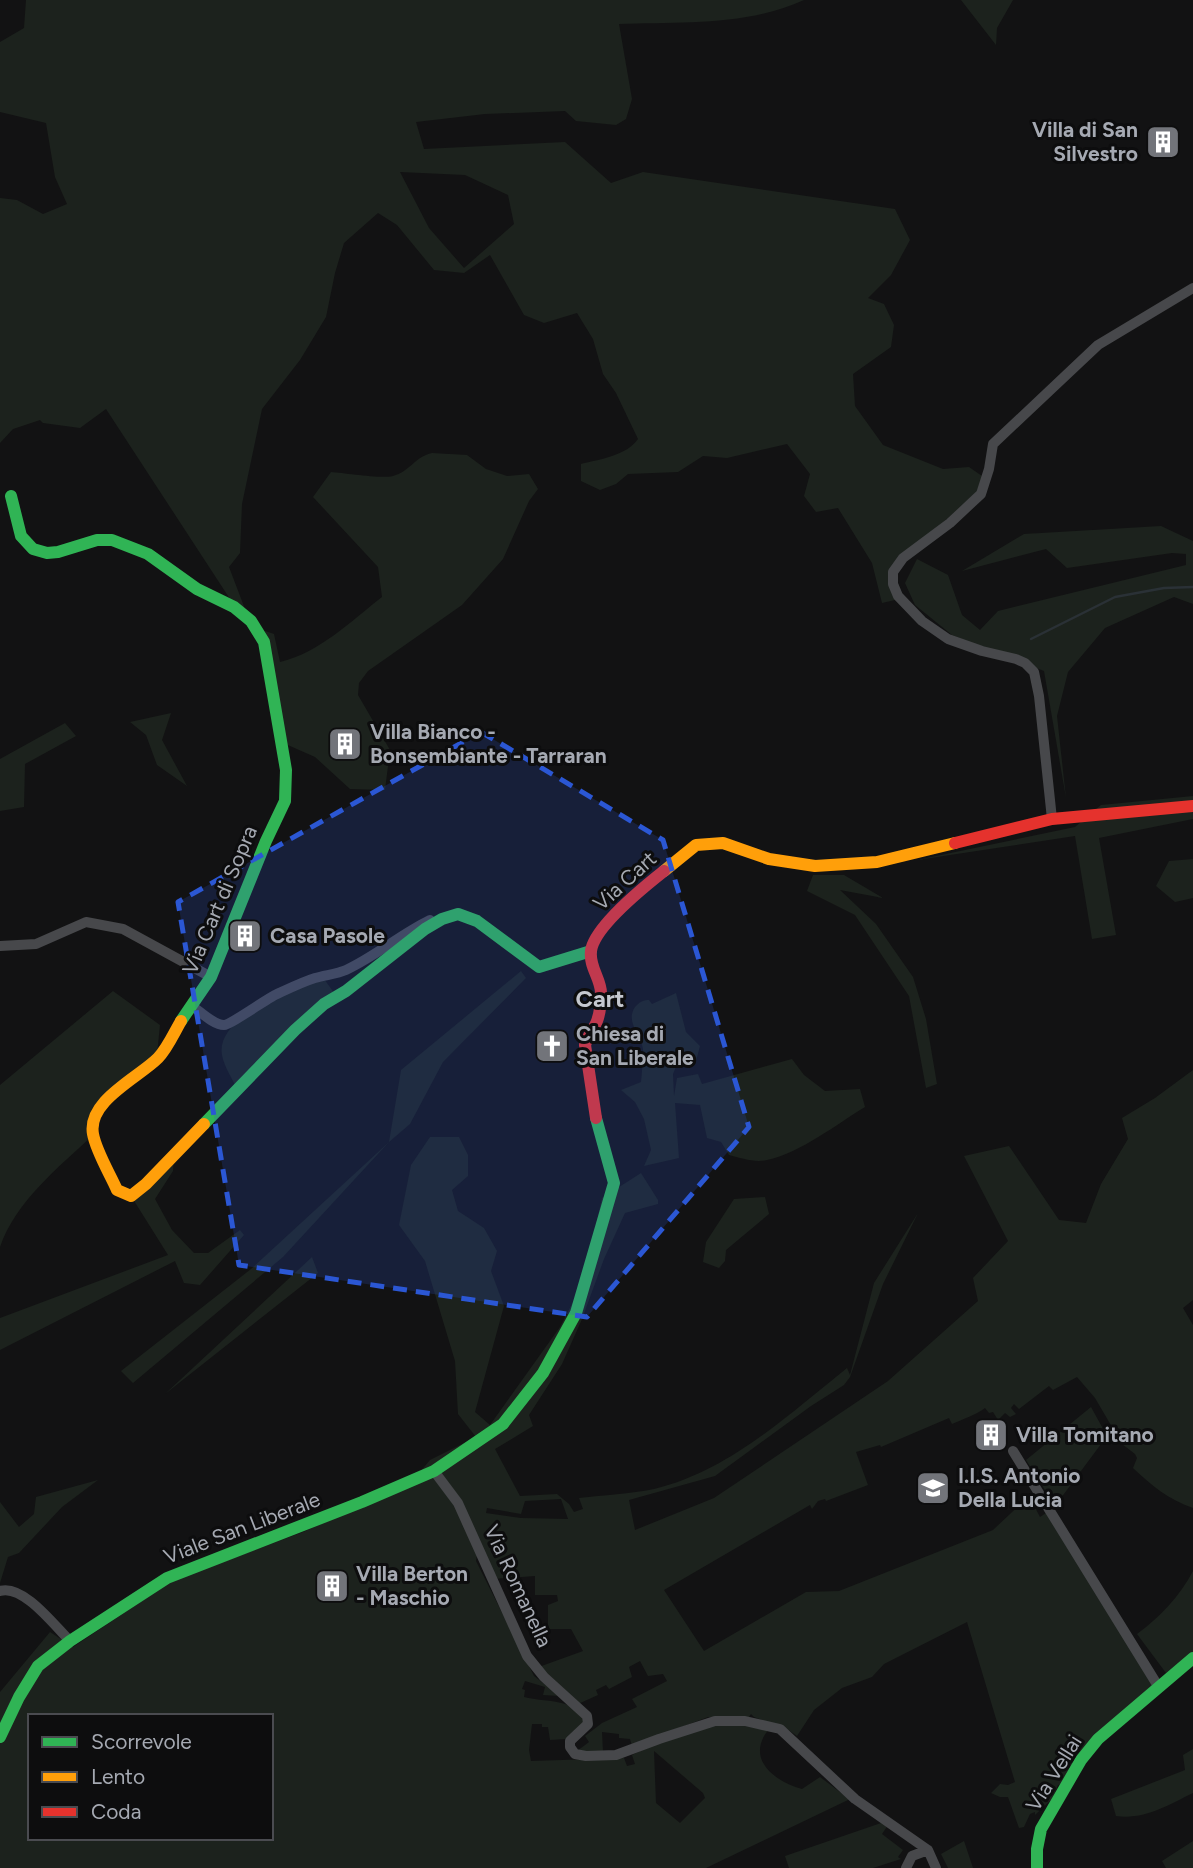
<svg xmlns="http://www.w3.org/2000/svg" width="1193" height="1868" viewBox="0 0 1193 1868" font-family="Figtree,sans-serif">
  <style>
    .green { fill: #1c221d; fill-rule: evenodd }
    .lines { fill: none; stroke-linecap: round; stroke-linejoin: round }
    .stream { stroke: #2a3136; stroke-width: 2.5 }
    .street { stroke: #47484b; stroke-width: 10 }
    .fast { stroke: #30b455; stroke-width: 12 }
    .slow { stroke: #ff9f0a; stroke-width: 12 }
    .jam { stroke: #e5322d; stroke-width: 12 }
    .marked { fill: #2b57d4; fill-opacity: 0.2; stroke: #2b57d4; stroke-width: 5; stroke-dasharray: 14 9; stroke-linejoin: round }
    .labels { text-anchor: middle; stroke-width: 6; stroke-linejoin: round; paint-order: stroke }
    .poi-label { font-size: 21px; font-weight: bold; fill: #a5a9b2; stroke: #0d0d0e; text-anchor: start }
    .street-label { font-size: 21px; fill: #a5a9b2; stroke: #0d0d0e }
    .quarter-label { font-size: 24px; font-weight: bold; fill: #c5c8cf; stroke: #0d0d0e }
  </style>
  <rect width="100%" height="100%" fill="#121213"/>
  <path class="green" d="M26 0H804C748 26 680 22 619 24L632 99 626 119 616 125 576 121 565 111 485 114 416 122 424 149 565 142 611 183 643 172 895 209 910 240 891 275 868 298 884 304 894 325 891 347 853 374 855 406 883 445 943 469 969 467 982 476 977 492 890 570 895 600 882 603 872 563 838 508 816 512 804 496 810 474 787 444 727 458 703 456 678 472 628 474 616 484 600 490 581 481V464C600 459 626 456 638 439L616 393 603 374 593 339 577 313 544 323 524 315 490 255 464 273 434 270 397 225 378 213 344 243 335 273 326 317 300 360 262 409 242 504 240 553 229 567 245 609 230 599 106 409 80 428 43 423 40 420 13 429 0 443V198L17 200 43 214 67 204 55 177 46 123 0 112V42L24 28ZM400 172 465 175 508 195 514 224 464 268 429 228Z
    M961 0H1013L997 28 996 45Z
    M432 453 467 455 486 469 507 476 529 474 538 489 529 501 503 559 462 605 368 671 359 683 358 695 390 750 385 790 350 789 315 757 281 742 283 739 265 631 274 634 280 662C319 653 351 621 382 597L378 567 313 497 331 472C345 473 381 479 393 476 409 472 416 456 432 453Z
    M1161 526 1193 541V604L1174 597 1105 628 1068 672 1057 716 1066 798 1044 671 952 635 915 605 905 583 917 559 948 575 962 615 980 630 998 611 1186 565V554L1172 553 1067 568 1046 549 962 571 1024 534Z
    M171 713 162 740 187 786 157 765 146 735 130 722Z
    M65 723 76 736 25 764 24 807 0 811V759Z
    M1193 796V819L1099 838 1116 935 1092 939 1075 836 917 860 1075 827 1101 805Z
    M1193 859V898L1175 902 1156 886 1169 861Z
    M813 875H844L883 898 840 890 876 924 913 977 926 1019 937 1084 926 1088 909 996 855 915 807 891Z
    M521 971 526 978 443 1062 410 1124 389 1142 283 1257 133 1383 121 1371 251 1269 389 1142 401 1070Z
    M322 976 337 997 237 1090C233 1079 224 1067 222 1055 215 1016 295 989 322 976Z
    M113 991 160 1025 157 1055 91 1113 93 1135C58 1168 16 1201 0 1247V1085Z
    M676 993 686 1032 700 1046 695 1065 678 1062 673 1074 674 1096 677 1078 698 1074 702 1084 792 1059 804 1075 825 1091 860 1089 865 1107C837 1124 800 1153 767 1160 755 1163 741 1158 729 1155L721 1142 707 1138 700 1105 675 1103 679 1158 644 1166 651 1150 644 1119 635 1102 621 1090 641 1082C642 1076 643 1055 643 1049 641 1034 625 1022 635 1007 640 1002 642 1000 649 1000L652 1004Z
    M1193 1070V1300L1183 1308 1193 1325V1508C1168 1499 1152 1486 1133 1468L1137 1458 1135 1454 1122 1444 1095 1398 1077 1377 1053 1390 1049 1386 1019 1409 1014 1404 1011 1408 1016 1414 1010 1417 1005 1413 998 1420 993 1412 989 1413 985 1408C976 1415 963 1419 952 1424L949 1418 881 1447 880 1445 856 1452 868 1485 826 1501 825 1499 818 1501 812 1509 810 1505 664 1590 704 1651 806 1592 839 1591 993 1530 1029 1496 1040 1517 1046 1513 1153 1683 1152 1688 1063 1784 1058 1785 1052 1799 1035 1815V1812L1030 1814 1024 1827 1019 1828 1008 1797H1000L991 1793 1000 1784 1008 1785 1015 1782 967 1622 884 1664 872 1677 842 1688 814 1710 797 1736 787 1729 754 1717 751 1714 749 1717H708L632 1746 630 1739 619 1738V1734L602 1732 603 1752 577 1751 589 1742 585 1736 602 1723 637 1707 632 1699 667 1681 663 1674 648 1676 640 1661 629 1667 632 1677 609 1689 606 1685 596 1690 598 1695 578 1704 536 1668 583 1651 571 1629H548V1605L558 1601 557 1595H535V1576L492 1579 478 1550 476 1561 534 1676 560 1696 543 1695 545 1687 525 1681 522 1689 525 1690 524 1697C547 1703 577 1697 586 1724L566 1739 550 1740 548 1727H542V1724H532L529 1750 531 1761 624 1758 627 1766 635 1764 632 1755C653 1745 697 1723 720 1723 736 1723 753 1726 769 1729 745 1758 773 1781 802 1789L820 1777 848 1798V1800L706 1868H0V1692L50 1632 73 1647 172 1581 303 1532 409 1485 430 1460 476 1437 458 1414 455 1361 425 1261 399 1225 411 1165 430 1137H459L468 1155V1176L452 1190 458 1211 484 1228 497 1251 491 1271 504 1306 475 1412 490 1425 560 1327 575 1298 592 1243 602 1198 641 1173 658 1200V1204L625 1213 604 1259 582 1319 562 1364 529 1415 533 1426 495 1449 520 1496 557 1494 569 1504 574 1512 583 1509 579 1498C604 1495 630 1494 654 1489 729 1471 788 1415 847 1368L850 1375 874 1283 918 1213 883 1284 850 1377 844 1385 811 1406 715 1476 629 1500 635 1530 714 1498 888 1381 978 1301 973 1278 1008 1241 964 1156 1009 1146 1059 1220 1086 1223 1101 1184 1128 1139 1122 1118 1155 1098ZM561 1499 568 1519 521 1518 486 1513 487 1508 521 1514 525 1501ZM30 1716H271V1838H30ZM654 1751 703 1793 705 1798 680 1823 656 1803Z
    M174 1156 173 1171 155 1199 172 1230 194 1253H208L240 1230 244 1235 200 1285 184 1283 175 1261 0 1350V1318L168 1255 131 1196Z
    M765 1197 769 1214 726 1250 725 1261 719 1268 703 1262 706 1242 734 1199Z
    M312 1257 318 1273 165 1394Z
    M1091 1407 1107 1436 1055 1506 1026 1460Z
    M98 1480 62 1507 19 1553 8 1557 0 1583V1502L19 1527 34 1514 36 1497Z
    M1193 1571V1652L1166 1673 1137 1634C1160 1617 1180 1596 1193 1571Z
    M1193 1749V1793C1168 1805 1145 1820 1116 1816L1111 1799 1185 1770 1183 1755Z
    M881 1823 888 1825 882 1834 903 1850 898 1857 901 1859 873 1868H789L785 1856Z
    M964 1841 973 1868H948L941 1854Z
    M1193 1841V1868H1166L1162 1861Z"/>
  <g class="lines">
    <path class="stream" d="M1031 639 1115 597 1164 588 1193 587"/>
    <path class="street" d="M1052 819 1039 696 1034 672 1025 663 1016 659 982 651 948 639 922 621 898 596 893 584V572L903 558 950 523 981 494 989 469 993 444 1098 345 1193 288
      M0 946 36 944 86 922 123 929 211 977
      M192 1006C200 1011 213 1025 224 1025 230 1025 265 1000 275 995 288 989 302 982 315 978 325 975 337 974 346 970 376 956 401 934 430 920
      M1013 1451 1158 1686
      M434 1471 458 1503 527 1656 544 1677 587 1716 588 1724 570 1741V1747L575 1754 586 1756 616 1755 659 1739 715 1721H745L780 1729 855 1799 928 1850
      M0 1591C23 1584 54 1625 70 1641
      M928 1850 936 1868
      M906 1868 912 1856 928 1850"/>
    <path class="fast" d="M11 496 21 536 33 549 47 553 58 552 97 540H112L148 554 197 589 234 607 251 621 264 642 286 770 285 801 266 841 211 977 181 1021
      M204 1124 295 1030 324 1004 346 991 425 929 442 919 458 914 477 921 539 967 591 951
      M0 1737 19 1697 38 1666 70 1641 167 1578 362 1502 434 1471 503 1424 543 1373 576 1313 614 1183 596 1118
      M1037 1868V1849L1041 1829 1081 1760 1098 1739 1193 1658"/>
    <path class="slow" d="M664 871 696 845 723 843 769 859 815 866 877 862 955 843
      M181 1021C174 1033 167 1049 158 1058 138 1078 87 1101 93 1134 96 1151 110 1174 117 1190L131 1196 146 1184 204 1124"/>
    <path class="jam" d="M955 843 1052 819 1193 806
      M596 1118 585 1045C588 1035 594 1029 597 1021 600 1013 601 1001 601 993 601 979 589 967 591 951 594 927 645 886 664 871"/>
  </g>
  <path class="marked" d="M481 732 663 840 749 1127 587 1317 239 1265 178 902Z"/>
  <defs>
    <g id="building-square" transform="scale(1.75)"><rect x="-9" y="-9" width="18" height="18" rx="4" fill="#72747a" stroke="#0d0d0e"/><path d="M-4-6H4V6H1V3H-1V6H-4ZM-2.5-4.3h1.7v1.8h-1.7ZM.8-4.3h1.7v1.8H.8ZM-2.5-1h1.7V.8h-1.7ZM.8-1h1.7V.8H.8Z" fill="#fff"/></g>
    <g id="church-square" transform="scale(1.75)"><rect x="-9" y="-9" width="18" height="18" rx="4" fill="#72747a" stroke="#0d0d0e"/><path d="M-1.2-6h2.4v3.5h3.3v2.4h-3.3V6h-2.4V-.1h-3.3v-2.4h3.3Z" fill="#fff"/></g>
    <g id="school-square" transform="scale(1.75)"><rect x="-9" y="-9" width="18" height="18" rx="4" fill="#72747a" stroke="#0d0d0e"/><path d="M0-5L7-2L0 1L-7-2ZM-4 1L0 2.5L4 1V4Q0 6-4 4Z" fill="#fff"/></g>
  </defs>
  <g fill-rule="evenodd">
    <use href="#building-square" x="1163" y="142"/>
    <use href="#building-square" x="345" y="744"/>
    <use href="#building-square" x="245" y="936"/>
    <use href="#church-square" x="552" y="1046"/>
    <use href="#building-square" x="991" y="1435"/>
    <use href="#school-square" x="933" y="1488"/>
    <use href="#building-square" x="332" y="1586"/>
  </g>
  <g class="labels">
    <g class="poi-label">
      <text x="1138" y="137" text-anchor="end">Villa di San<tspan x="1138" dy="24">Silvestro</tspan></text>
      <text x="370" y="739">Villa Bianco -<tspan x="370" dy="24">Bonsembiante - Tarraran</tspan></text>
      <text x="270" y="943">Casa Pasole</text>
      <text x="576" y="1041">Chiesa di<tspan x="576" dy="24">San Liberale</tspan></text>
      <text x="1016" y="1442">Villa Tomitano</text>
      <text x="958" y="1483">I.I.S. Antonio<tspan x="958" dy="24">Della Lucia</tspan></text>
      <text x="356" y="1581">Villa Berton<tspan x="356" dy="24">- Maschio</tspan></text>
    </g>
    <g class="street-label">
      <text transform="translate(625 881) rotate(-42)" y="7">Via Cart</text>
      <text transform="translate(220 900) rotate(-67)" y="7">Via Cart di Sopra</text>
      <text transform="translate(242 1528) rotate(-21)" y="7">Viale San Liberale</text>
      <text transform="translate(518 1586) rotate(65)" y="7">Via Romanella</text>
      <text transform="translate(1054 1773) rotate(-58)" y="7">Via Vellai</text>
    </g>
    <g class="quarter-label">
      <text x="600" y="1007">Cart</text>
    </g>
  </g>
  <rect x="28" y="1714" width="245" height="126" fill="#0d0d0e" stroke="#4a4b50" stroke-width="2"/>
  <rect x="42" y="1737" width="35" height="10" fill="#30b455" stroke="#4a4b50" stroke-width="2"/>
  <text x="91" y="1749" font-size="21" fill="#a5a9b2">Scorrevole</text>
  <rect x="42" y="1772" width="35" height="10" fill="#ff9f0a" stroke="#4a4b50" stroke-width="2"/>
  <text x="91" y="1784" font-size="21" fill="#a5a9b2">Lento</text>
  <rect x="42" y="1807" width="35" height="10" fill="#e5322d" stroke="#4a4b50" stroke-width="2"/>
  <text x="91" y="1819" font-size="21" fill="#a5a9b2">Coda</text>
</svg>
